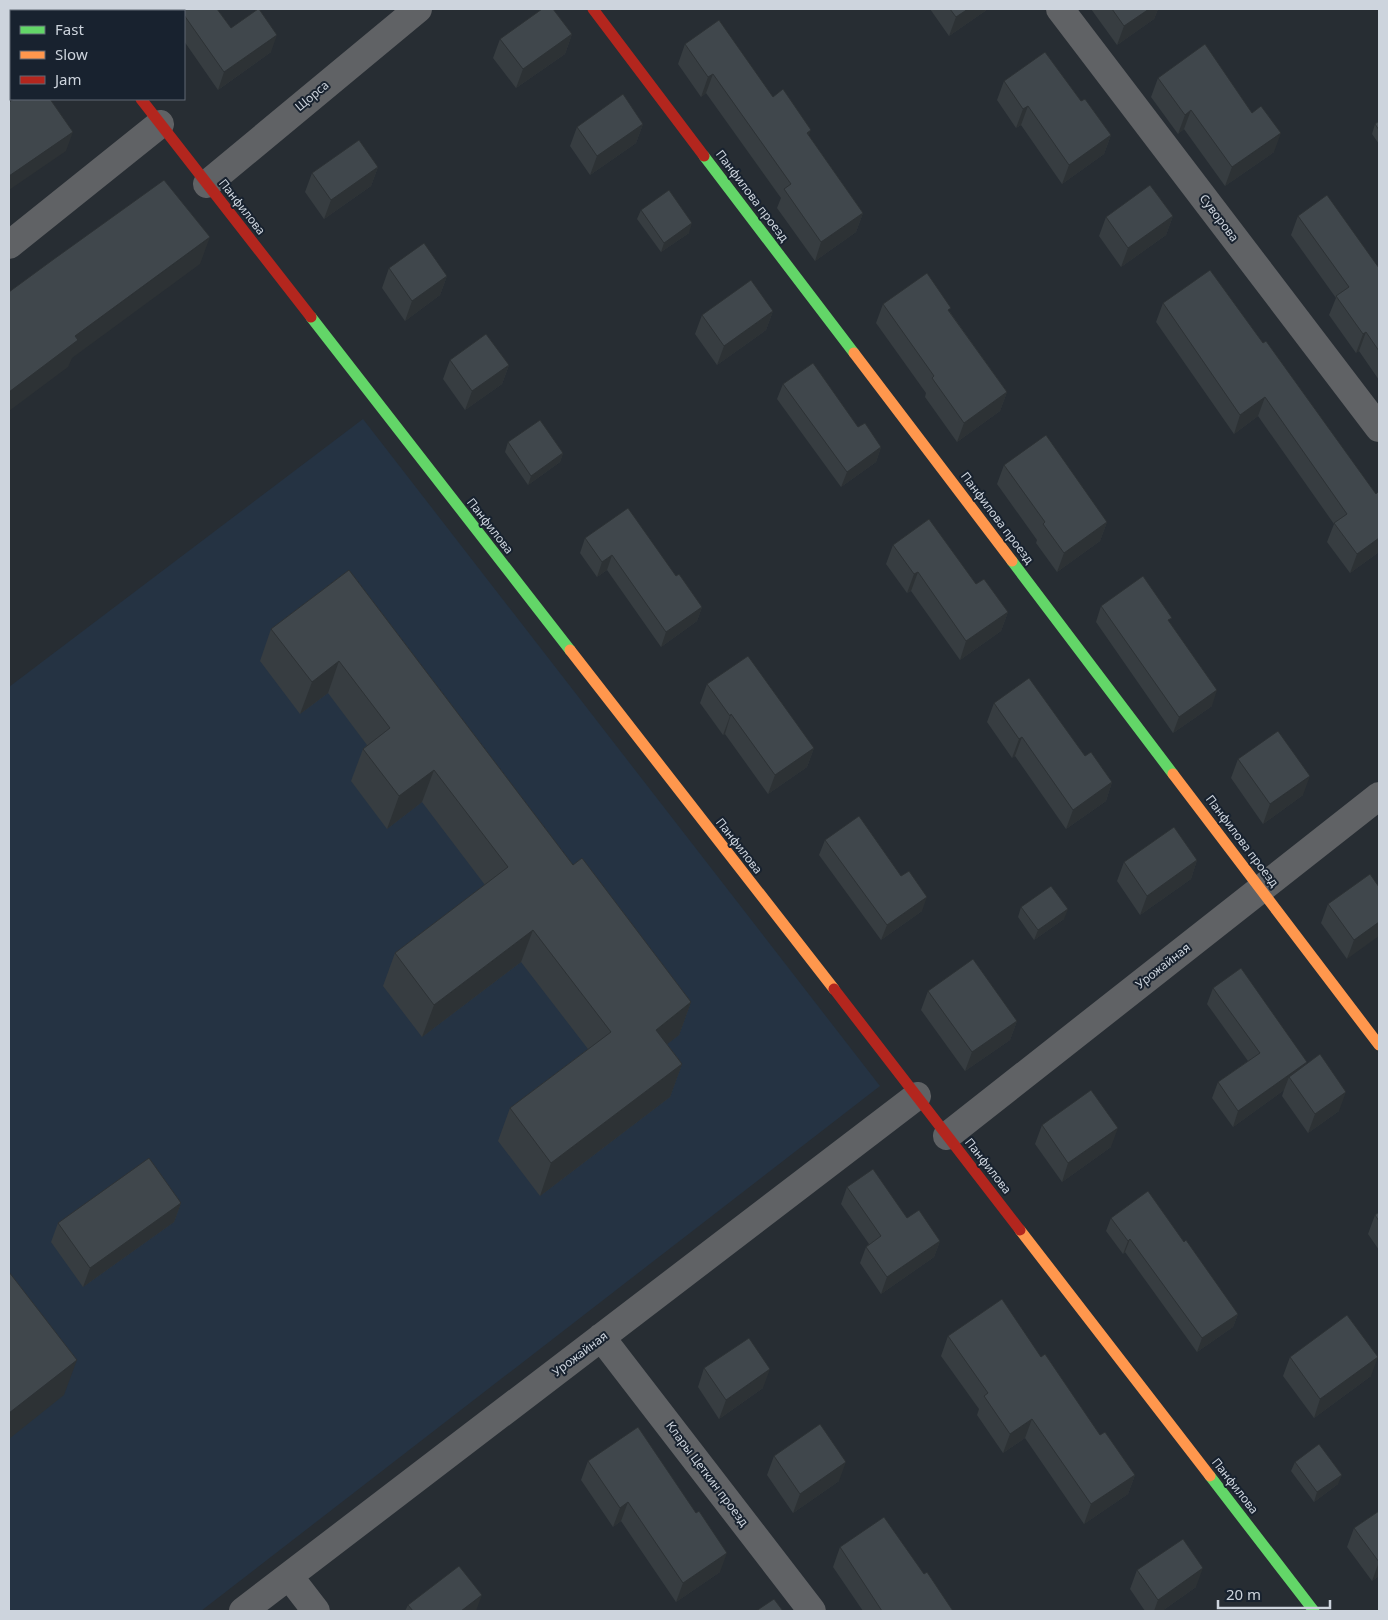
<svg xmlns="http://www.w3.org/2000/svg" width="1388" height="1620" viewBox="0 0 1388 1620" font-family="'Noto Sans',sans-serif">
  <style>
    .built { fill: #253343 }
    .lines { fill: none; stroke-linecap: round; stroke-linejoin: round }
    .street { stroke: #606265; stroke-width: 28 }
    .fast { stroke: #63d668; stroke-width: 11 }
    .slow { stroke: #ff974d; stroke-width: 11 }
    .jam { stroke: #b3261e; stroke-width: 11 }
    .wall { fill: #373d41 }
    .shaded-wall { fill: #2d3235 }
    .building { fill: #40474c; stroke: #2d3235 }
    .labels { text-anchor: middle; stroke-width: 4; stroke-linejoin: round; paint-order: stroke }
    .street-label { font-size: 12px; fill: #cdd4dd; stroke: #18222f }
  </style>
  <rect width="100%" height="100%" fill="#272d33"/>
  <path class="built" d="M363 419 880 1086 201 1611H9V687Z"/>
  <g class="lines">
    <path class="street" d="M1060 9 1379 428
      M207 184 418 9
      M9 245 160 124
      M947 1136 1379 796
      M601 1337 812 1611
      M289 1576 316 1611
      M243 1611 917 1096"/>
    <path class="fast" d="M72 9 73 11
      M704 156 854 353
      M311 317 570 650
      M1012 561 1173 774
      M1210 1476 1314 1611"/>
    <path class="slow" d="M854 353 1012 561
      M570 650 834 989
      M1173 774 1379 1045
      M1020 1230 1210 1476"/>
    <path class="jam" d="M593 9 704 156
      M141 99 311 317
      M834 989 1020 1230"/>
  </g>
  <path class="wall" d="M167 9H217L231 28 271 52 218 90 184 41V11H166Z
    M930 9H988L949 36Z
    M1091 9H1158L1154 19 1117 45Z
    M572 34 565 54 516 88 493 58 500 39Z
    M685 44 773 97 809 136 863 213 856 232 815 261 777 208 781 198 706 93 701 97 678 64Z
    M1158 78 1274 152 1225 186 1184 129 1178 134 1151 97Z
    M1004 81 1081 101 1111 135 1104 154 1062 184 1021 125 1016 128 997 100Z
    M1379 121V144L1372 134 1375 124Z
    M643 124 636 143 590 175 570 146 577 127Z
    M378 167 371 186 324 219 305 192 312 173Z
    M641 210 689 233 661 252 637 219Z
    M1173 216 1166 235 1121 267 1099 236 1106 217Z
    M1298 216 1379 268V380L1359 351 1356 353 1329 315 1336 298 1291 235Z
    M389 268 447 276 440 295 405 321 382 288Z
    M1163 303 1263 343 1376 494 1379 491V552L1350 573 1327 542 1334 524 1258 416 1234 434 1156 322Z
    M883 304 950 312 1007 392 1000 411 957 442 925 397 926 393 876 323Z
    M773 311 766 330 717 365 695 334 702 315Z
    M450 360 509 365 502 384 465 410 443 379Z
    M783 384 858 427 881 447 876 462 841 487 777 399Z
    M508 442 563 453 560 462 528 485 505 452Z
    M1004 465 1107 522 1100 541 1057 572 1036 543 1037 540 997 484Z
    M585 538 702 607 697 621 661 647 607 570 597 577 580 553Z
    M893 545 1008 612 1001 631 960 660 911 591 907 593 886 564Z
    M349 570 573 865 691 1002 679 1035 667 1044 682 1064 670 1097 540 1196 498 1141 510 1108 588 1049 521 962 422 1037 383 986 395 953 485 885 422 802 387 829 351 781 363 749 367 745 328 693 300 714 260 661 271 629Z
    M1101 606 1170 623 1212 706 1173 733 1096 622Z
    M707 684 814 748 807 767 768 794 725 734 723 735 700 703Z
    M994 703 1085 756 1112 782 1106 801 1066 829 1015 756 1012 758 987 722Z
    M1238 759 1303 795 1263 824 1231 778Z
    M825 840 922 911 881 940 819 855Z
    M1197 860 1191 879 1140 915 1117 881 1124 862Z
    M1379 887 1347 959 1321 923 1328 904Z
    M1021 907 1064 919 1034 940 1018 917Z
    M1213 988 1306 1065 1339 1111 1308 1133 1282 1096 1284 1090 1233 1127 1212 1098 1218 1082 1248 1061 1207 1004Z
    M928 991 1017 1021 1010 1040 965 1071 921 1010Z
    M1042 1125 1111 1147 1062 1182 1035 1144Z
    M847 1187 907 1218 940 1241 934 1257 881 1294 860 1263 866 1247 869 1244 841 1204Z
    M181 1203 174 1222 83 1287 51 1242 58 1223Z
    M1379 1212V1250L1368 1234 1375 1215Z
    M1111 1218 1184 1242 1238 1314 1233 1327 1197 1352 1125 1252 1123 1254 1106 1231Z
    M948 1336 1041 1357 1100 1435 1135 1475 1128 1494 1084 1524 1025 1438 1003 1453 977 1415 979 1409 941 1356Z
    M1290 1357 1371 1376 1314 1418 1283 1376Z
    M704 1368 763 1388 719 1419 698 1387Z
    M774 1456 839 1481 793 1513 767 1475Z
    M588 1461 696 1513 720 1572 676 1602 621 1521 613 1527 581 1480Z
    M1295 1462 1338 1484 1314 1502 1291 1471Z
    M1379 1511V1576L1372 1581 1347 1547 1354 1528Z
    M840 1547 924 1574 953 1611H863L833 1567Z
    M1137 1570 1196 1587 1162 1611H1145L1130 1589Z
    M408 1605 476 1611H405Z"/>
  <path class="shaded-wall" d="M968 9H988L949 36 956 17Z
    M1149 9H1158L1154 19 1117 45 1124 26Z
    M572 34 565 54 516 88 523 69Z
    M277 35 271 52 218 90 224 72Z
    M713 74 706 93 701 97 708 77Z
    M1028 106 1021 125 1016 128 1023 109Z
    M1191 110 1184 129 1178 134 1185 115Z
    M643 124 636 143 590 175 597 156Z
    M811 130 804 149 807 133Z
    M73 132 66 151 9 190V176Z
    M1281 133 1274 152 1225 186 1232 167Z
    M1111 135 1104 154 1062 184 1069 165Z
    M378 167 371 186 324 219 331 200Z
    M863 213 856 232 815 261 821 242Z
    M1173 216 1166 235 1121 267 1128 248Z
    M692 223 689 233 661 252 664 243Z
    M210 237 200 264 72 358 68 367 9 411V392L75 336Z
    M447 276 440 295 405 321 412 301Z
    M773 311 766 330 717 365 724 346Z
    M1366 332 1359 351 1356 353 1363 334Z
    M509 365 502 384 465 410 472 391Z
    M1007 392 1000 411 957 442 964 423Z
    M1265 397 1258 416 1234 434 1240 415Z
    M881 447 876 462 841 487 847 472Z
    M563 453 560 462 528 485 531 476Z
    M1107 522 1100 541 1057 572 1064 553Z
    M1379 538V552L1350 573 1357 554Z
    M612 555 607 570 597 577 602 562Z
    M918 572 911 591 907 593 914 574Z
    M702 607 697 621 661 647 666 632Z
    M1008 612 1001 631 960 660 966 641Z
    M339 661 328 693 300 714 312 682Z
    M1217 690 1212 706 1173 733 1179 717Z
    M731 714 725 734 723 735 730 716Z
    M1022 737 1015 756 1012 758 1019 739Z
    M814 748 807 767 768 794 775 775Z
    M434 770 422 802 387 829 399 796Z
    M1310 776 1303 795 1263 824 1270 804Z
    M1112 782 1106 801 1066 829 1073 810Z
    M1197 860 1191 879 1140 915 1147 896Z
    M927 897 922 911 881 940 887 925Z
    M1068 909 1064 919 1034 940 1038 930Z
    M1379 922V936L1347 959 1354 940Z
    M533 930 521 962 422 1037 434 1005Z
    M691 1002 679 1035 644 1062 656 1030Z
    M1017 1021 1010 1040 965 1071 972 1052Z
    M1307 1062 1301 1078 1289 1077 1284 1090 1233 1127 1238 1111Z
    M682 1064 670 1097 540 1196 551 1163Z
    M1346 1092 1339 1111 1308 1133 1315 1114Z
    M1118 1128 1111 1147 1062 1182 1068 1163Z
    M181 1203 174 1222 83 1287 90 1268Z
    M1130 1239 1125 1252 1123 1254 1128 1241Z
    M940 1241 934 1257 881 1294 887 1277Z
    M1238 1314 1233 1327 1197 1352 1202 1338Z
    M1378 1357 1371 1376 1314 1418 1320 1399Z
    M77 1360 64 1395 9 1439V1413Z
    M770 1369 763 1388 719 1419 726 1400Z
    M1032 1419 1025 1438 1003 1453 1010 1434Z
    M846 1462 839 1481 793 1513 800 1494Z
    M1135 1475 1128 1494 1084 1524 1091 1504Z
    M1342 1475 1338 1484 1314 1502 1317 1492Z
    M628 1502 621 1521 613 1527 620 1508Z
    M727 1553 720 1572 676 1602 683 1583Z
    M1379 1562V1576L1372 1581Z
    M1203 1568 1196 1587 1162 1611H1154L1158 1600Z
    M482 1595 476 1611H461Z"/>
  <path class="building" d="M179 9H217L231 28 258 9H259L277 35 224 72 184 15V11H181Z
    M542 9H553L572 34 523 69 500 39Z
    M950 9H968L956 17Z
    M1112 9H1149L1124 26Z
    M719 20 773 97 783 89 811 130 807 133 863 213 821 242 784 189 791 184 713 74 708 77 685 44Z
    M1205 44 1252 113 1261 106 1281 133 1232 167 1191 110 1185 115 1158 78Z
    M1045 52 1081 101 1085 99 1111 135 1069 165 1028 106 1023 109 1004 81Z
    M623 94 643 124 597 156 577 127Z
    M14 99H50L73 132 9 176V102Z
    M1379 121V130L1375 124Z
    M359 140 378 167 331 200 312 173Z
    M164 180 210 237 75 336 78 340 9 392V292L54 259Z
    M1150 185 1173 216 1128 248 1106 217Z
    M669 190 692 223 664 243 641 210Z
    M1327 195 1379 268V351L1366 332 1363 334 1336 296 1349 287 1298 216Z
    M424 243 447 276 412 301 389 268Z
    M1210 270 1263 343 1266 341 1376 494 1379 491V538L1357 554 1334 523 1347 514 1265 397 1240 415 1163 303Z
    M927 273 951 308 948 310 1007 392 964 423 932 378 934 376 883 304Z
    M751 280 773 311 724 346 702 315Z
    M486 334 509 365 472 391 450 360Z
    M813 363 858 427 865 423 881 447 847 472 783 384Z
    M540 420 563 453 531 476 508 442Z
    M1046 435 1107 522 1064 553 1043 524 1045 522 1004 465Z
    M628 508 676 576 679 574 702 607 666 632 612 555 602 562 585 538Z
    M929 519 976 584 984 579 1008 612 966 641 918 572 914 574 893 545Z
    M349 570 573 865 582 858 691 1002 656 1030 682 1064 551 1163 510 1108 611 1032 533 930 434 1005 395 953 508 867 434 770 399 796 363 749 390 728 339 661 312 682 271 629Z
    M1143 576 1172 618 1168 620 1217 690 1179 717 1101 606Z
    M748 656 814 748 775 775 731 714 730 716 707 684Z
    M1029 678 1085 756 1091 752 1112 782 1073 810 1022 737 1019 739 994 703Z
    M1278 731 1310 776 1270 804 1238 759Z
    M859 816 901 876 909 871 927 897 887 925 825 840Z
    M1174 827 1197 860 1147 896 1124 862Z
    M1370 874 1379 887V922L1354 940 1328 904Z
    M1051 886 1068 909 1038 930 1021 907Z
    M973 959 1017 1021 972 1052 928 991Z
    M1241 968 1307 1062 1238 1111 1218 1082 1260 1053 1213 988Z
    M1320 1054 1346 1092 1315 1114 1289 1077Z
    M1091 1090 1118 1128 1068 1163 1042 1125Z
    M149 1158 181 1203 90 1268 58 1223Z
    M873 1169 907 1218 919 1210 940 1241 887 1277 866 1247 881 1236 847 1187Z
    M1148 1191 1184 1242 1186 1240 1238 1314 1202 1338 1130 1239 1128 1241 1111 1218Z
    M1379 1212V1221L1375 1215Z
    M9 1272 77 1360 9 1413Z
    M1002 1299 1041 1357 1045 1354 1100 1435 1105 1432 1135 1475 1091 1504 1032 1419 1010 1434 984 1396 988 1393 948 1336Z
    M1347 1315 1378 1357 1320 1399 1290 1357Z
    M749 1338 770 1369 726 1400 704 1368Z
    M820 1424 846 1462 800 1494 774 1456Z
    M638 1427 696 1513 699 1511 727 1553 683 1583 628 1502 620 1508 588 1461Z
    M1319 1444 1342 1475 1317 1492 1295 1462Z
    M1379 1511V1562L1354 1528Z
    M884 1517 924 1574 927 1572 953 1611H882L840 1547Z
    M1183 1539 1203 1568 1158 1600 1137 1570Z
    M459 1566 482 1595 461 1611H413L408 1605Z
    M774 1599 783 1611H756Z"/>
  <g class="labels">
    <g class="street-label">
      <text transform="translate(312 96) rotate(-40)" y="4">Щорса</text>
      <text transform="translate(752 196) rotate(53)" y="4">Панфилова проезд</text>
      <text transform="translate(242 207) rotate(52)" y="4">Панфилова</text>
      <text transform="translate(1219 218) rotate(53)" y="4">Суворова</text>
      <text transform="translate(997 518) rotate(53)" y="4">Панфилова проезд</text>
      <text transform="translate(490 526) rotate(52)" y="4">Панфилова</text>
      <text transform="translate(1242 841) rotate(53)" y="4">Панфилова проезд</text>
      <text transform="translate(739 846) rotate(52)" y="4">Панфилова</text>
      <text transform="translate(1163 966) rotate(-38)" y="4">Урожайная</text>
      <text transform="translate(988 1166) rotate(52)" y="4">Панфилова</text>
      <text transform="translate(580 1354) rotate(-37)" y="4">Урожайная</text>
      <text transform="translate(707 1474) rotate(53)" y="4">Клары Цеткин проезд</text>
      <text transform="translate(1235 1486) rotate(52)" y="4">Панфилова</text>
    </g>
  </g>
  <rect width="1388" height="1620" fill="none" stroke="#cdd4dd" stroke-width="20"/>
  <rect x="10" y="10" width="175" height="90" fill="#18222f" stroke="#606975"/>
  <rect x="20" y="26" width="25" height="8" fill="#63d668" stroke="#606975"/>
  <text x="55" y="35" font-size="15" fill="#cdd4dd">Fast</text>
  <rect x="20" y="51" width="25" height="8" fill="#ff974d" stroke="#606975"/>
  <text x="55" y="60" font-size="15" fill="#cdd4dd">Slow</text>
  <rect x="20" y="76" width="25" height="8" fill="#b3261e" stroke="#606975"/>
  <text x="55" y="85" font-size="15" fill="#cdd4dd">Jam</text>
  <path d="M1218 1600v8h112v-8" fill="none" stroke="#cdd4dd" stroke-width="2.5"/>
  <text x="1226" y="1600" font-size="15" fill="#cdd4dd" stroke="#18222f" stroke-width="4" paint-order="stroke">20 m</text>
</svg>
